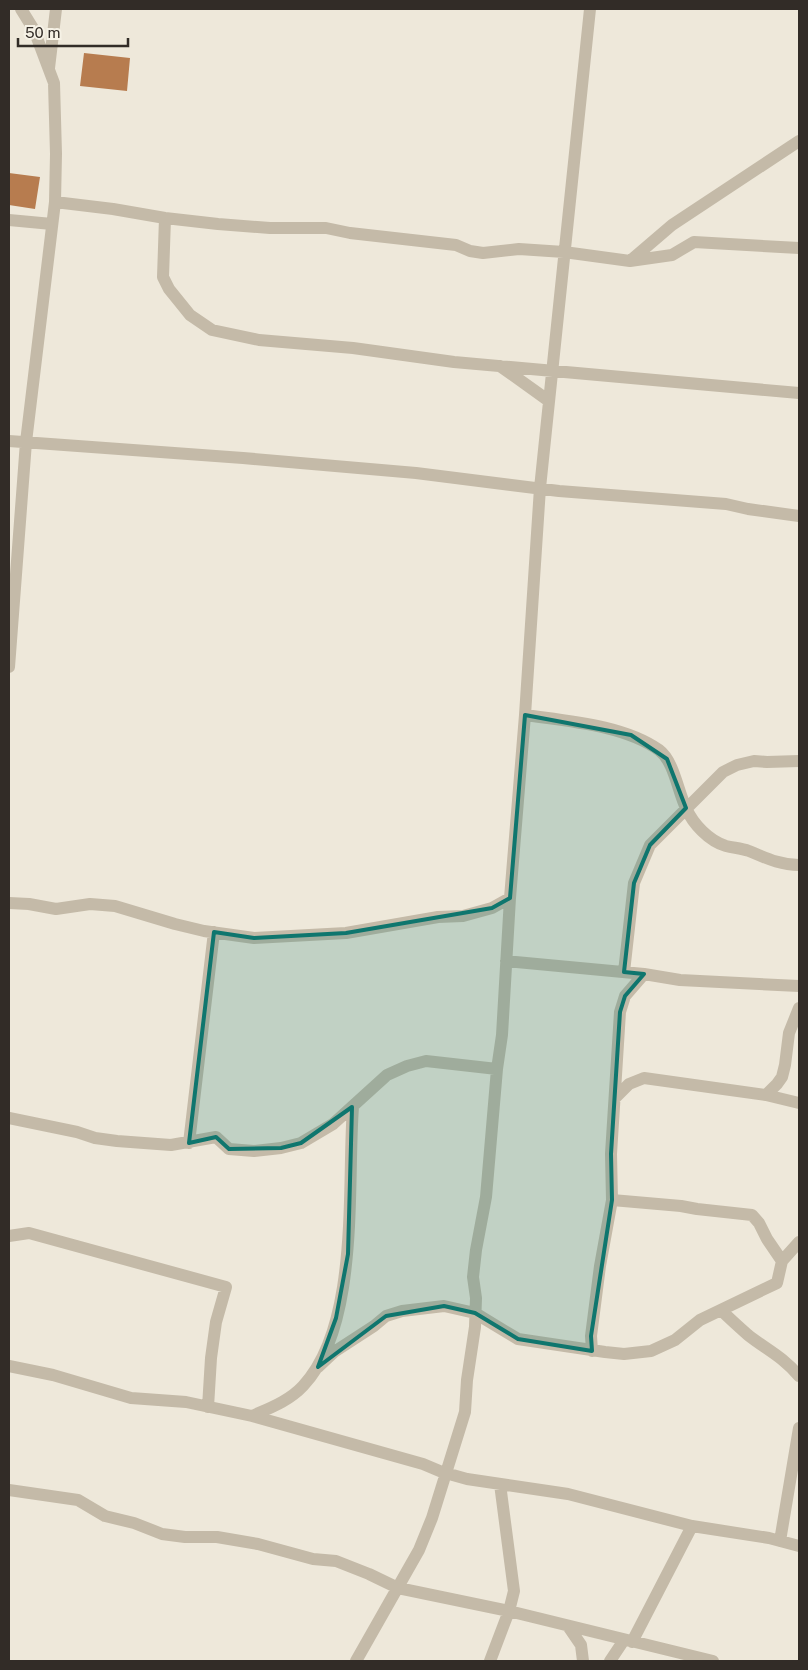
<svg xmlns="http://www.w3.org/2000/svg" width="808" height="1670" viewBox="0 0 808 1670" font-family="'Public Sans',sans-serif">
  <style>
    .building { fill: #b77c4f }
    .lines { fill: none; stroke-linecap: round; stroke-linejoin: round }
    .minor { stroke: #c4baa8; stroke-width: 12 }
    .marked { fill: #0f766e; fill-opacity: 0.2; stroke: #0f766e; stroke-width: 4; stroke-linejoin: round }
  </style>
  <rect width="100%" height="100%" fill="#eee8da"/>
  <path class="building" d="M84 53 130 58 127 91 80 86Z
    M9 173 40 177 35 209 9 205Z"/>
  <g class="lines">
    <path class="minor" d="M49 68 56 9
      M55 202 113 209 165 218 218 224 270 228H326L350 233 456 245 470 251 483 253 519 249 564 252 630 261 672 255 694 242 799 248
      M165 218 163 277 169 289 190 315 212 330 259 340 353 348 454 362 799 393
      M9 220 52 224
      M630 261 672 225 799 141
      M500 366 549 401
      M9 441 243 458 416 473 559 491 726 504 748 509 799 516
      M9 667 26 442 55 202 56 154 54 83 34 30 21 9
      M525 715C567 721 624 725 659 750 674 761 678 792 686 808 693 824 709 841 726 846 734 848 741 848 749 851 766 858 780 865 799 865
      M9 903 29 904 56 909 90 904 115 906 175 924 204 931 254 938 346 933 438 917 463 916 492 908 510 898
      M506 961 644 974 680 980 799 986
      M624 972 634 883 650 845 723 772 737 765 754 761 767 762 799 761
      M766 1095 777 1084 782 1077 785 1065 789 1033 799 1008
      M615 1098 629 1084 644 1078 766 1095 799 1103
      M9 1118 77 1132 95 1138 117 1141 171 1145 216 1137 229 1149 254 1151 281 1148 301 1143 333 1124 387 1075 407 1066 426 1061 497 1069
      M189 1143 214 932
      M612 1200 681 1206 697 1209 752 1215 759 1223 767 1239 782 1261
      M9 1236 29 1233 226 1287 216 1322 211 1358 208 1407
      M722 1311C730 1319 739 1327 748 1335 767 1350 782 1356 799 1376
      M592 1351 591 1336 600 1266 612 1200 611 1154 620 1012 625 996 644 974
      M9 1366 53 1375 131 1398 186 1402 252 1416 423 1464 442 1472 467 1479 568 1494 692 1526 769 1538 799 1546
      M318 1367 334 1352 374 1326 386 1316 402 1311 444 1306 475 1313 518 1339 605 1352 624 1354 651 1351 675 1340 700 1320 777 1283 782 1261 799 1242
      M252 1416C270 1408 289 1401 303 1386 360 1325 347 1186 353 1107
      M9 1490 78 1500 105 1516 134 1523 162 1534 185 1537H217L258 1544 313 1559 336 1561 369 1574 398 1588 509 1611 713 1661
      M780 1541 799 1428
      M568 1626 581 1645 583 1661
      M632 1642 692 1526
      M356 1661 419 1550 432 1518 465 1412 467 1380 475 1327 476 1298 473 1277 476 1250 486 1197 497 1069 502 1035 510 898 525 715 540 488 590 9
      M490 1661 509 1611 514 1591 500 1484
      M610 1661 624 1640"/>
  </g>
  <path class="marked" d="M525 715 631 735 667 759 686 808 650 845 634 883 624 972 644 974 625 996 620 1012 611 1154 612 1200 591 1336 592 1351 518 1339 475 1313 444 1306 386 1316 318 1367 336 1318 348 1254 352 1107 301 1143 281 1148 229 1149 216 1137 189 1143 214 932 254 938 346 933 492 908 510 898Z"/>
  <rect width="808" height="1670" fill="none" stroke="#322c27" stroke-width="20"/>
  <path d="M18 38v8h110v-8" fill="none" stroke="#322c27" stroke-width="2.5"/>
  <text x="25" y="38" font-size="15" fill="#322c27" stroke="#f6f2e6" stroke-width="4" paint-order="stroke">50 m</text>
</svg>
